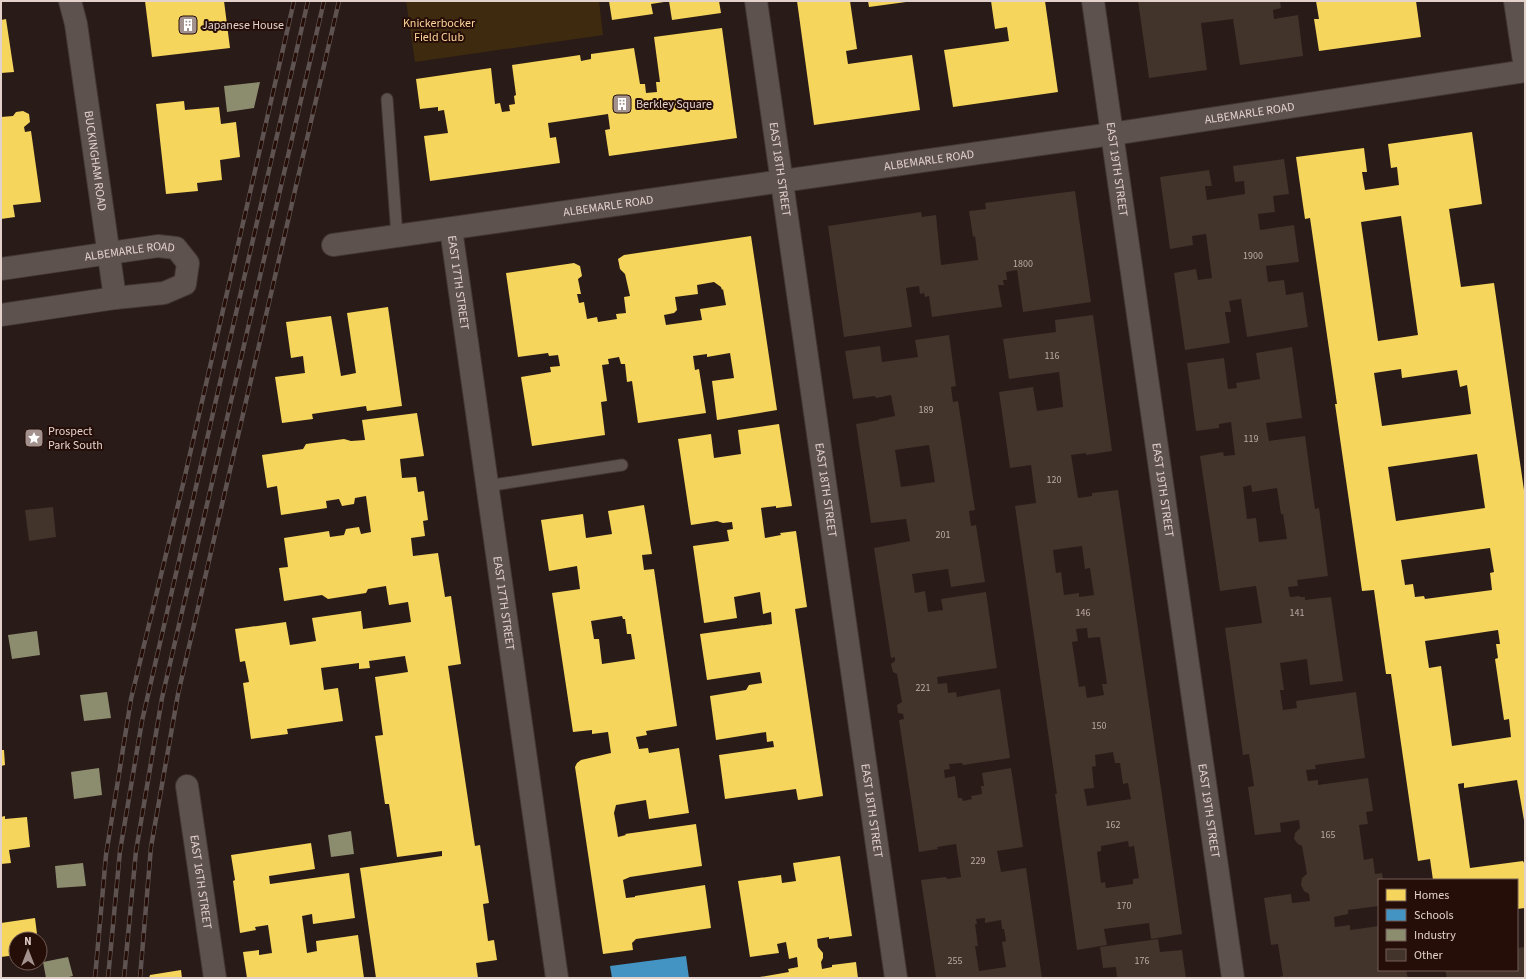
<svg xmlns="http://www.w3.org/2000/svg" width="1526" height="979" viewBox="0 0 1526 979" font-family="'Source Sans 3',sans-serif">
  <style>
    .green { fill: #3e2a0e }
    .homes { fill: #f6d55c; fill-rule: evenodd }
    .schools { fill: #4393c3 }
    .industry { fill: #8c8c6e }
    .building { fill: #42332b; fill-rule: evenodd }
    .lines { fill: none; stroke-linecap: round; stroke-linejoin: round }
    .lane-casing { stroke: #433735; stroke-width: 13 }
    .street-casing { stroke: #433735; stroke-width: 24 }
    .secondary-casing { stroke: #433735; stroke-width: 24 }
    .lane { stroke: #5e524f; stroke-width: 11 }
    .street { stroke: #5e524f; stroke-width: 22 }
    .secondary { stroke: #5e524f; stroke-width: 22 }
    .rail-casing { stroke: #5e5351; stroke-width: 4.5 }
    .rail { stroke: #260e08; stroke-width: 3; stroke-dasharray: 9; stroke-linecap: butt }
    .labels { text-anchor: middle; stroke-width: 4; stroke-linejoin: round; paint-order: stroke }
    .number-label { font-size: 10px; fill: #bbaaa4 }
    .park-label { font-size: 12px; fill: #ffd499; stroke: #260e08 }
    .poi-label { font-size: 12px; fill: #e3d1cc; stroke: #260e08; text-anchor: start }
    .street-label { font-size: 12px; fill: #e3d1cc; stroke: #260e08 }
  </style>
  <rect width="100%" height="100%" fill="#291b18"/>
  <path class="green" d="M406 1H599L603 35 415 62Z"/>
  <path class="homes" d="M145 1H224L230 48 152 57Z
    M609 1H664V2L651 4 653 14 612 20Z
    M669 1H719L721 13 672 20Z
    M797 1H850L857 49 846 51 848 64 912 55 920 110 814 125Z
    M868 1H906V2L869 7Z
    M991 1H1045L1058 92 953 107 944 50 1009 41 1007 27 995 29Z
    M1316 1H1416L1421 37 1319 51 1314 19H1319Z
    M6 19 14 72 1 73V20Z
    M722 28 737 138 609 156 605 130 610 129 608 114 548 123 550 138 556 137 560 163 430 181 424 136 448 133 444 110 438 111V107L420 109 416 79 491 68 495 104 500 103 502 112 510 111 509 105 515 104 514 96 516 95 512 65 580 55 581 61 591 59V54L634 48 640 84H645L646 93 657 92 656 82H660L654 37Z
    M184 101 185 110 219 107 221 124 236 122 240 157 220 160 222 180 197 183 198 191 166 194 156 104Z
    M23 111 29 114 30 122 24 127 25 132 31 131 41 202 13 205 15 217 1 219V117L13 116 16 112Z
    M1472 132 1482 204 1449 209 1461 287 1494 283 1525 497V826L1517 780 1464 788V783L1458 784 1470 868 1523 861 1525 865V908L1517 909V880H1433L1430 859 1418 861 1391 674H1386L1374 590 1362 591 1335 404H1337L1310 218 1305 219 1296 157 1364 148 1367 172H1362L1365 190 1399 185 1397 167 1391 168 1388 144ZM1401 216 1418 335 1378 341 1361 222ZM1401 369 1402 378 1457 370 1460 387 1467 385 1471 414 1382 426 1374 373ZM1477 454 1485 508 1396 521 1388 467ZM1490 548 1494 572 1490 573 1492 590 1425 599 1424 596 1415 597 1413 584 1405 585 1401 560ZM1498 630 1500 644H1496L1498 658 1495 659 1504 720 1509 719 1511 737 1452 746 1441 666 1429 668 1425 641Z
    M751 236 777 410 717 420 712 381 734 378 730 353 707 357V354L693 356 695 370 699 369 706 413 638 423 632 381 627 382 625 364H621L619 357 608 359 609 364 602 365 607 401 601 402 605 435 532 446 521 377 551 372 550 367 560 366 558 355 549 356 548 353 518 357 506 273 574 263 580 266 582 276 578 279 581 294H577L579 303 584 302 587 319 597 317 598 322 617 319 616 314 626 313 624 297 630 296 625 274 620 269 618 259 624 255ZM714 282 721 287 722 290 723 289 726 305 700 309 702 320 666 325 664 315 674 313 677 310 675 297 698 294 697 285Z
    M388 307 402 406 367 411 366 406 312 414 313 419 282 423 275 377 305 373 303 356 291 358 286 322 331 316 341 376 356 373 347 313Z
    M417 413 424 456 400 459 402 478 416 477 418 492 424 491 428 520 423 521 425 536 411 538 413 556 438 553 445 597 451 596 461 664 448 666 475 846 480 845 489 903 483 904 488 941 494 940 497 960 476 963 478 978H376L360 868 442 856V851L397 857 389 804H385L375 736 383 735 375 677 408 672 405 656 369 661 370 668 359 669V663L321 668 324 690 338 688 343 721 287 729 288 734 251 739 243 683 249 682 245 661 240 662 235 629 286 622 290 645 316 641 312 618 361 611 363 629 411 622 408 602 389 605 386 586 368 589 366 593 328 599 322 595 284 601 279 568 288 567 284 538 329 531 330 537 344 535 346 529 359 527 361 534 371 532 366 496 355 498 354 504 342 506 339 499 326 501 327 508 281 515 277 486 267 488 262 455 303 449 306 444 344 439 351 441 365 440 362 420Z
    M779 424 792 506 776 508V506L761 508 765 538 781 535 780 533 796 531 807 607 795 609 823 796 798 800 796 789 725 799 719 755 774 747 773 741 767 742 766 732 716 740 710 696 746 690 749 685 762 683 760 672 707 680 700 634 772 624 771 612 763 614 760 592 734 597 737 618 704 623 693 546 729 541 727 530 733 529 732 522 723 523 717 521 691 525 678 439 711 434 714 458 741 454 738 430Z
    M644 505 652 554 642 555 644 570 654 569 677 726 646 731 647 735 636 737 639 749 648 748 649 753 679 748 689 813 649 819 646 800 616 805 614 813 616 824 618 837 626 835 625 834 696 824 702 866 630 877 623 880 626 898 635 897V896L705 885 711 928 636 939 632 943 633 950 603 954 575 767 577 763 581 760 611 753 608 732 592 734V730L573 732 552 593 580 589 577 566 549 571 541 520 583 514 586 538 612 534 608 511ZM622 616 623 619H625L627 634H631L635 659 602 664 599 639H594L591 621Z
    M1 750H4L5 765 1 766Z
    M5 816V819L27 817 30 847 9 850 11 863 1 864V817Z
    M311 843 315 869 269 876 270 884 349 873 355 918 313 924 312 914 302 916 307 953 317 951 316 941 358 935 364 978H247L243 952 259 950V955L272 953 268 925 255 927 256 930 240 933 233 881 235 880 231 855Z
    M840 856 852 936 829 939V937L817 939 818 947 823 953V958L821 962 822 969 832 967V965L856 962 858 978H754L789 972 788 969 798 967 797 957 789 959 786 942 777 944 779 953 750 957 738 881 781 875 782 883 796 881 793 863Z
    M35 918 37 934 20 937V939H16V955L1 957V923Z
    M181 970 182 978H149L150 975Z"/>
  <path class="schools" d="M686 956 689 978H612L610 966Z"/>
  <path class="industry" d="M260 82 254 108 227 112 224 86Z
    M37 631 40 655 12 659 8 635Z
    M107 692 111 718 84 721 80 695Z
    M99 768 102 795 74 799 71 772Z
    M351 831 354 854 331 857 328 835Z
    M83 863 86 886 57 888 55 866Z
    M68 957 73 976 65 978H46L43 962Z"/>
  <path class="building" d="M1138 1H1280L1281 8 1273 10 1274 19 1298 15 1303 56 1240 65 1233 19 1201 23 1207 70 1149 78Z
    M1284 159 1289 194 1273 196 1275 212 1258 214 1260 230 1294 225 1299 262 1266 266 1268 282 1284 280 1286 295 1303 292 1308 327 1247 337 1241 299 1229 301 1231 312H1225L1230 343 1185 350 1174 273 1196 269 1198 280 1212 278 1206 234 1192 236 1193 245 1170 249 1160 177 1209 170 1212 186H1205L1207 200 1245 194 1244 181 1235 182 1233 166Z
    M1075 191 1091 302 1023 312 1017 270 1006 272 1007 280H1003L1004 285H998L1002 307 932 317 929 296 925 297 924 293 920 294 919 286 906 288 912 327 844 337 828 226 921 212 922 217 936 215 941 265 978 260 975 236 973 237 969 211 986 209 985 203Z
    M1093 315 1112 451 1086 455V453L1071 455 1078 498 1092 496V493L1118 490 1182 934 1151 939 1149 923 1104 929 1107 945 1077 950 1055 794H1057L1015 506 1036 503 1031 465 1010 468 999 392 1033 387 1037 411 1063 407 1059 372 1009 379 1003 339 1056 332 1055 320ZM1082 546 1085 569 1090 568 1094 595 1079 597V593L1064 595 1061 572 1056 573 1053 550ZM1087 628 1088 638 1100 637 1107 684H1102L1104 695 1087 698 1085 686 1079 687 1072 642 1078 641 1076 629ZM1113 752 1115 763H1120L1123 784 1128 783 1131 799 1087 806 1084 789 1094 788 1092 767 1096 766 1095 755ZM1128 841 1129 847 1134 846 1139 878 1133 879V884L1106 888 1105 882 1101 883 1097 852 1101 851V846Z
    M949 335 956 386 951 387 953 402 958 401 975 510 969 511 971 526 976 525 985 582 951 587 948 569 912 574 915 593 925 591 928 612 943 610 941 599 986 592 997 668 937 677 938 684 947 683 948 693 956 692 957 697 1000 689 1010 758 963 765 962 763 949 764 950 769 944 770 945 778 955 776 958 798H962L963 801 972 799 971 796 982 794 981 786H984L982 773 1011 768 1023 847 997 851 1001 872 1026 868 1042 978H936L921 880 946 877 947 879 961 877 956 844 937 847 938 849 919 852 899 720 904 719 903 714 898 713 897 705 902 702 897 674 893 672 891 664 895 661V657L891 658 874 548 910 541 906 519 871 523 856 424 879 420V419L895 416 891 395 876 398 875 396 853 399 845 351 880 346 882 362 918 357 915 340ZM929 445 935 482 901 487 895 450ZM985 918V923L1001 920 1002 929H1004L1006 941 1002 942 1006 967 979 971 975 946H978L975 924H977L976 919Z
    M1292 347 1302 418 1266 423 1269 441 1305 436 1315 509 1319 508 1328 576 1297 580 1298 586 1288 587 1290 597 1300 596V597H1305V600L1331 597 1343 681 1310 685 1307 659 1280 663 1284 690H1280L1283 710 1297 708 1296 701 1356 692 1365 758 1315 765 1316 769 1306 770 1308 781 1318 780V785L1368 778 1373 811 1366 812 1368 824 1359 825 1364 860 1373 858 1375 874 1382 873 1383 880H1379V906L1348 910V914L1334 917 1335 927 1350 925V930L1379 926V970H1406L1408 978H1274L1283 976 1278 944 1271 945 1264 898 1291 894 1292 903 1310 901 1309 894 1304 891 1301 885 1302 878 1307 874 1302 846 1298 844 1294 839 1295 833 1300 828 1299 820 1280 823 1281 832 1255 835 1248 787 1254 786 1249 754 1243 755 1225 628 1262 623 1256 586 1220 591 1200 456 1223 452 1224 456 1235 455 1231 422 1219 424V428L1196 431 1187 363 1224 358 1228 389 1237 388 1236 383 1260 379 1256 353ZM1251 485 1252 492 1277 488 1281 514H1283L1287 539 1259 542 1256 518 1247 519 1243 487Z
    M53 507 56 537 29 541 25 510Z
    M1158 939 1160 952 1182 950 1186 978H1117L1116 967 1103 968 1100 947Z
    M1525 947V978H1447L1445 970H1517V948Z"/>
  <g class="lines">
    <g class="lane-casing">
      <path id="lane" d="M387 99 397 236
        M487 486 622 465"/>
    </g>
    <g class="street-casing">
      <g id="street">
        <path id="s1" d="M70 1 76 24 115 298"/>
        <path id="s2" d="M756 1 896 978"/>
        <path id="s3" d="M1093 1 1233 978"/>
        <path id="s4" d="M451 229 557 978"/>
        <path id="s5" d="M333 245 1112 134 1525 71"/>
        <path id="s6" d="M1 269 158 246 176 248 188 263 185 284 164 293 115 298 1 315"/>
        <path id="s7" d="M187 786 215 978"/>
      </g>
    </g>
    <g class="secondary-casing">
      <path id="secondary" d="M1515 1 1525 68"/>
    </g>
    <use href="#lane" class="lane"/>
    <use href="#street" class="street"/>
    <use href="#secondary" class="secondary"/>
    <g class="rail-casing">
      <path id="rail" d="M95 978 106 855 131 699 184 480 294 1
        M108 978 120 851 142 721 308 1
        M124 978 136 851 162 698 324 1
        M140 978 151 847 178 694 339 1"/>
    </g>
    <use href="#rail" class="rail"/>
  </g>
  <defs>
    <g id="building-square" transform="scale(1)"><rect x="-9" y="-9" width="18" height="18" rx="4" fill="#a2918d" stroke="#260e08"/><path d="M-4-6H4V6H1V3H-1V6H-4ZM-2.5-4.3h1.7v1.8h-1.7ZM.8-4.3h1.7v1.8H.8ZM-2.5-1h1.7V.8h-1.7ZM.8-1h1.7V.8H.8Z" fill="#fff"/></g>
    <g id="sight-square" transform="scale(1)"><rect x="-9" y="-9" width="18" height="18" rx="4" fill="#a2918d" stroke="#260e08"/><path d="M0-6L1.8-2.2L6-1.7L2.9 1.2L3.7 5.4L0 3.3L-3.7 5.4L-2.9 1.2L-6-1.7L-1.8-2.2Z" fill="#fff"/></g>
  </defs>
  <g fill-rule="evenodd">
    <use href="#building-square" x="188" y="25"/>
    <use href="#building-square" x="622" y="104"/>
    <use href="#sight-square" x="34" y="438"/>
  </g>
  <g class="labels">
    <g class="number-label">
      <text x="1253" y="259">1900</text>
      <text x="1023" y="267">1800</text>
      <text x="1052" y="359">116</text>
      <text x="926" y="413">189</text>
      <text x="1251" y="442">119</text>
      <text x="1054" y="483">120</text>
      <text x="943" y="538">201</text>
      <text x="1083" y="616">146</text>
      <text x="1297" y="616">141</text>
      <text x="923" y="691">221</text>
      <text x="1099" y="729">150</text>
      <text x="1113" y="828">162</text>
      <text x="1328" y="838">165</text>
      <text x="978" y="864">229</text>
      <text x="1124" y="909">170</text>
      <text x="955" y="964">255</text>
      <text x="1142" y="964">176</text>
    </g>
    <g class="park-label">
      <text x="439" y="27">Knickerbocker<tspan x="439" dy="14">Field Club</tspan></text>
    </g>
    <g class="poi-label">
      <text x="202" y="29">Japanese House</text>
      <text x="636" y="108">Berkley Square</text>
      <text x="48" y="435">Prospect<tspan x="48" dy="14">Park South</tspan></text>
    </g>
    <g class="street-label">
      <text dy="4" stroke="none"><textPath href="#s5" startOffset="926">ALBEMARLE ROAD</textPath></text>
      <text dy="4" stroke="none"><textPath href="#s5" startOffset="602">ALBEMARLE ROAD</textPath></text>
      <text dy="4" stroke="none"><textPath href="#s1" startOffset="162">BUCKINGHAM ROAD</textPath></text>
      <text dy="4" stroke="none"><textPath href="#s2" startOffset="170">EAST 18TH STREET</textPath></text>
      <text dy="4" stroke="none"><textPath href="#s3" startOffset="170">EAST 19TH STREET</textPath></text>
      <text dy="4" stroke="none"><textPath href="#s5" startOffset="278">ALBEMARLE ROAD</textPath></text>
      <text dy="4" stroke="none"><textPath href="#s6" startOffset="130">ALBEMARLE ROAD</textPath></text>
      <text dy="4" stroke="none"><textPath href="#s4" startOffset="54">EAST 17TH STREET</textPath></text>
      <text dy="4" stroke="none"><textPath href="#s2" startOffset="494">EAST 18TH STREET</textPath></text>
      <text dy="4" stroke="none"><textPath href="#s3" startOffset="494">EAST 19TH STREET</textPath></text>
      <text dy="4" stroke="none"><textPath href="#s4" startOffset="378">EAST 17TH STREET</textPath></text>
      <text dy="4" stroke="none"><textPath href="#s2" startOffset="818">EAST 18TH STREET</textPath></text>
      <text dy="4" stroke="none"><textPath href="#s3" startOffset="818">EAST 19TH STREET</textPath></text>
      <text dy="4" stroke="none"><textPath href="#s7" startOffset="97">EAST 16TH STREET</textPath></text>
    </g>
  </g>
  <rect width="1526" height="979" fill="none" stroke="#e3d1cc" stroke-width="4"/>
  <rect x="1378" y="879" width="140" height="92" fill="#260e08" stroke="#725c56"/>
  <rect x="1386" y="889" width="20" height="12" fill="#f6d55c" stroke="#725c56"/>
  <text x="1414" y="899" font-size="12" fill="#e3d1cc">Homes</text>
  <rect x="1386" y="909" width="20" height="12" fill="#4393c3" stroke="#725c56"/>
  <text x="1414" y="919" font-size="12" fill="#e3d1cc">Schools</text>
  <rect x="1386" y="929" width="20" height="12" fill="#8c8c6e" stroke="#725c56"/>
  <text x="1414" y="939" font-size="12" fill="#e3d1cc">Industry</text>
  <rect x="1386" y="949" width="20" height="12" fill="#42332b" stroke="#725c56"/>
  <text x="1414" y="959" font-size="12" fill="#e3d1cc">Other</text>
  <g transform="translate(28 951)"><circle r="19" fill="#260e08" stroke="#725c56"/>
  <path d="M0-3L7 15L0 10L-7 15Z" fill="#a2918d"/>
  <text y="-6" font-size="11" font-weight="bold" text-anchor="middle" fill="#e3d1cc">N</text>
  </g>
</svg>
